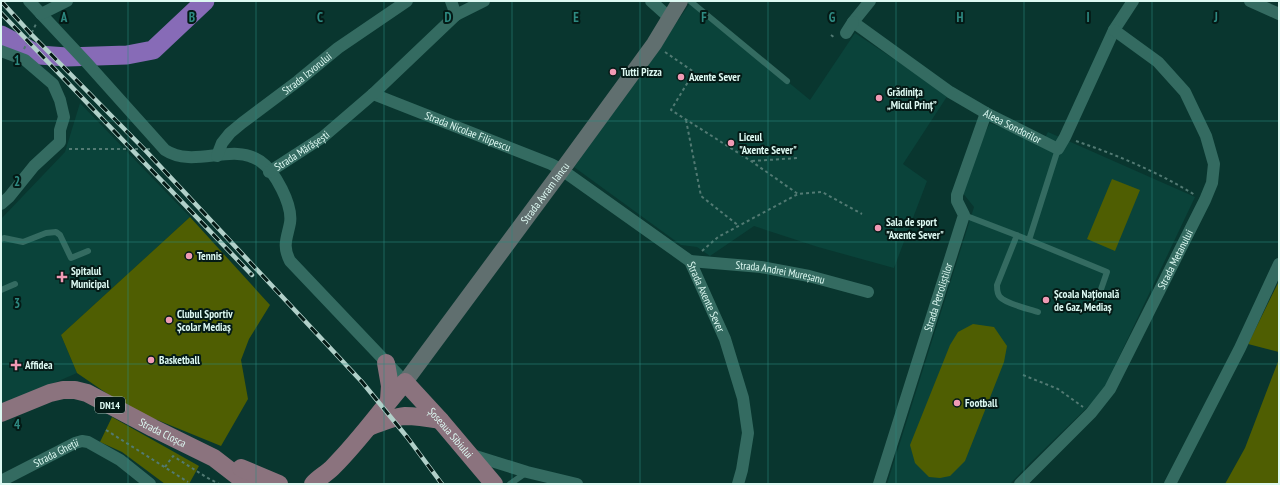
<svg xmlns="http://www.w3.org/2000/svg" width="1280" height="485" viewBox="0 0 1280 485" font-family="'PT Sans Narrow',sans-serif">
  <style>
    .built { fill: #0a433a }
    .green { fill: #4f5e02 }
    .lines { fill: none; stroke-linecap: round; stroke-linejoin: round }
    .river { stroke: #876bb7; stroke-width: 19 }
    .path { stroke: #527a73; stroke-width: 2; stroke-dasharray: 3 3; stroke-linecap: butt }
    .lane { stroke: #346b61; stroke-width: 6 }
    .street { stroke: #346b61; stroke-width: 12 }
    .secondary { stroke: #606f6f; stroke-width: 16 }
    .primary { stroke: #8b737e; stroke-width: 18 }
    .rail-casing { stroke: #b1d0c9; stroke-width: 4.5 }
    .rail { stroke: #041a16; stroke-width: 3; stroke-dasharray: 9; stroke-linecap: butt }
    .grid { fill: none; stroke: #2e8a82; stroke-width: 1; stroke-opacity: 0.55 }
    .poi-dot { fill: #f09ab4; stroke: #041a16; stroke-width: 1.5 }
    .labels { text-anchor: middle; stroke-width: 4; stroke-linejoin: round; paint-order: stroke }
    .shield { fill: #041a16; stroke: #9cb6b0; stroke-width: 1 }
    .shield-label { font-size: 10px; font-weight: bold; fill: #ddf9f2 }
    .poi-label { font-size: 11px; font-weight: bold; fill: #ddf9f2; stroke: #041a16; text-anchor: start }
    .street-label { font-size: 11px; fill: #ddf9f2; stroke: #041a16 }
    .grid-label { font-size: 13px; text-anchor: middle; font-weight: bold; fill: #2e8a82; stroke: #041a16; stroke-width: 4; stroke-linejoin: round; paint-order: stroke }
  </style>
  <rect width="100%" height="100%" fill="#09362f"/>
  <path class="built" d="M691 2 810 100 855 33 948 95 903 164 927 181 894 268 818 247 754 226 710 256 697 247 681 245 574 167Z
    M80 103 190 217 61 335 77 373 1 406V219L65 152Z
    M990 123 1042 143 1048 132 1195 197 1102 393 1028 465 1010 484H887L974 207 958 187Z"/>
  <path class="green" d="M1112 179 1140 190 1115 251 1087 239Z
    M190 217 270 305 249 339 241 360 248 399 221 446 128 408 77 373 61 335Z
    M1279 281V352L1248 344Z
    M973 324 994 327 1007 346 1004 362 965 461 950 476 940 478 929 477 915 463 910 445 950 345 958 332Z
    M1279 359V484H1225L1245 448Z
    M112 417 199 466 189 484H165L122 452 100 442Z"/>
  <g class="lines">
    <path class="river" d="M1 35 39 55 67 57 127 55 153 50 205 1"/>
    <path class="path" d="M831 35 835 38
      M24 49 36 24
      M665 52 694 72 671 110 751 161 798 194 822 192 862 214
      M686 120 701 196 739 226
      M1076 141C1117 155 1158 172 1195 195
      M69 149H150
      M752 161 798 158
      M702 251 718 237 798 194
      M1023 375 1058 389 1083 407
      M106 430 188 482
      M165 467 173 456 206 477 219 484"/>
    <path class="lane" d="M690 1 787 81
      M964 215 1029 240 1058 149
      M1017 235 997 285C997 289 997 294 1000 297 1006 304 1029 309 1038 312
      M1 239 4 238 23 242 46 233 56 232 60 235 71 258 88 251
      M1029 240 1107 272 1098 298
      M1 290 15 284
      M510 484 527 472"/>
    <g class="street">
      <path d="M29 1 87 63 165 150C194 169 232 142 260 161 275 171 293 205 290 223 287 239 282 245 290 261L405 382"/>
      <path d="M451 1 456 15"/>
      <path d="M651 1 671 19"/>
      <path id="s1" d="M870 1 853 22 950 92 986 113 1058 149 1065 137 1114 30 1133 1"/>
      <path d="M1250 1 1279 14"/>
      <path d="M41 14 67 1"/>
      <path d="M846 33 853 22"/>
      <path d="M1 51 25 60 53 84 60 100 64 117 60 130V142L34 166 9 197 1 204"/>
      <path id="s2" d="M373 94 551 164 562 170 690 261 725 339 743 398 748 433 742 470 738 484"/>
      <path id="s3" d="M217 156 222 143 230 133 242 123 298 81 338 48 407 1"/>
      <path id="s4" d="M269 172 323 137 373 94 456 15 484 1"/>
      <path id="s5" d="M690 261 761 267 809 276 868 292"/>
      <path d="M469 454 527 472 577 484"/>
      <path id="s6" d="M1 481 75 443 82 441 88 442 120 460 150 484"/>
      <path id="s7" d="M879 484 964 215 957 201V195L986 113"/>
      <path id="s8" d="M1020 484 1091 413 1110 389 1205 200 1212 183 1214 164 1206 136 1185 92 1158 62 1114 30"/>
      <path d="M1170 484 1240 348 1279 264"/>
    </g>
    <path class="secondary" id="s9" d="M405 382 562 170 654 44 680 1"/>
    <g class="primary">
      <path d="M386 363 390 386 389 400"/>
      <path id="s10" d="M1 413 50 393 63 390H75L87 393 153 428 214 458 236 475 253 484"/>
      <path d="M369 427C381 422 393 417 405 416 417 416 429 418 440 420"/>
      <path d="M241 468 279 484"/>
      <path id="s11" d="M313 484C319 477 328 473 334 466 360 440 381 410 405 382L440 420 494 484"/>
    </g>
    <g class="rail-casing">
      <path id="rail" d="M1 1 31 34 144 149 362 382 407 437 442 484
        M1 13 252 275"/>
    </g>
    <use href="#rail" class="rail"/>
  </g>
  <path class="grid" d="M128 1V484M256 1V484M384 1V484M512 1V484M640 1V484M768 1V484M896 1V484M1024 1V484M1152 1V484M1 121H1279M1 242H1279M1 364H1279"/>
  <g class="poi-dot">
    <circle cx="613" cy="72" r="4"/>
    <circle cx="681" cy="77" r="4"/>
    <circle cx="879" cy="98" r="4"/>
    <circle cx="731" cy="143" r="4"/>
    <circle cx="878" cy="228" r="4"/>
    <circle cx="189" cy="256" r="4"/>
    <path d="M60 271h4v4h4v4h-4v4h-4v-4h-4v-4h4z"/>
    <circle cx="1046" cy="300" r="4"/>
    <circle cx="169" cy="320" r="4"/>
    <circle cx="151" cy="360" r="4"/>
    <path d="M14 359h4v4h4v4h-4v4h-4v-4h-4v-4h4z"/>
    <circle cx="957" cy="403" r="4"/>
  </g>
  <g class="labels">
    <rect class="shield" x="95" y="397" width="30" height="16" rx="3"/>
    <g class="shield-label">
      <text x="110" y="409">DN14</text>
    </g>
    <g class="poi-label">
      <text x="621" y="76">Tutti Pizza</text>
      <text x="689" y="81">Axente Sever</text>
      <text x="887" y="96">Grădinița<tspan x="887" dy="13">„Micul Prinț”</tspan></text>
      <text x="739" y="141">Liceul<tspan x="739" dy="13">"Axente Sever"</tspan></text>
      <text x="886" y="226">Sala de sport<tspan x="886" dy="13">"Axente Sever"</tspan></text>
      <text x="197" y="260">Tennis</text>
      <text x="71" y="275">Spitalul<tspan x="71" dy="13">Municipal</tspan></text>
      <text x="1054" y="298">Școala Națională<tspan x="1054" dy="13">de Gaz, Mediaș</tspan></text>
      <text x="177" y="318">Clubul Sportiv<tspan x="177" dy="13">Școlar Mediaș</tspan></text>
      <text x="159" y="364">Basketball</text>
      <text x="25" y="369">Affidea</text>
      <text x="965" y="407">Football</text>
    </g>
    <g class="street-label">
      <text dy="4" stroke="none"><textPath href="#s3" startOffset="124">Strada Izvorului</textPath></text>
      <text dy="4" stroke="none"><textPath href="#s1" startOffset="218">Aleea Sondorilor</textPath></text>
      <text dy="4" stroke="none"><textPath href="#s2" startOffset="102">Strada Nicolae Filipescu</textPath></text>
      <text dy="4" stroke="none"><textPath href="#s4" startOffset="39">Strada Mărășești</textPath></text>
      <text dy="4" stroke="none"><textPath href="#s9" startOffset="235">Strada Avram Iancu</textPath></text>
      <text dy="4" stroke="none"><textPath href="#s8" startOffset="276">Strada Metanului</textPath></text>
      <text dy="4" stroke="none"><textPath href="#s5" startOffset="91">Strada Andrei Mureșanu</textPath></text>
      <text dy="4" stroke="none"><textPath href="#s2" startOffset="400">Strada Axente Sever</textPath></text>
      <text dy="4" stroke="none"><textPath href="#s7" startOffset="196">Strada Petroliștilor</textPath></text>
      <text dy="4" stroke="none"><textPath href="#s10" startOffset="176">Strada Cloșca</textPath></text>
      <text dy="4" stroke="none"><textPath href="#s11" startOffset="206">Șoseaua Sibiului</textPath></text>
      <text dy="4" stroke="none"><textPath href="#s6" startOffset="62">Strada Gheții</textPath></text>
    </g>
  </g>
  <g class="grid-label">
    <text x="64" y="22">A</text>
    <text x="192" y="22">B</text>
    <text x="320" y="22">C</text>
    <text x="448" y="22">D</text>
    <text x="576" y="22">E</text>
    <text x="704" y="22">F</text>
    <text x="832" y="22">G</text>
    <text x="960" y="22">H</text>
    <text x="1088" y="22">I</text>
    <text x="1216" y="22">J</text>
    <text x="17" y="65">1</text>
    <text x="17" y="186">2</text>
    <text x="17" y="308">3</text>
    <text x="17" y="429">4</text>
  </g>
  <rect width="1280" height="485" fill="none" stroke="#ddf9f2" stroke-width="4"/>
</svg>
